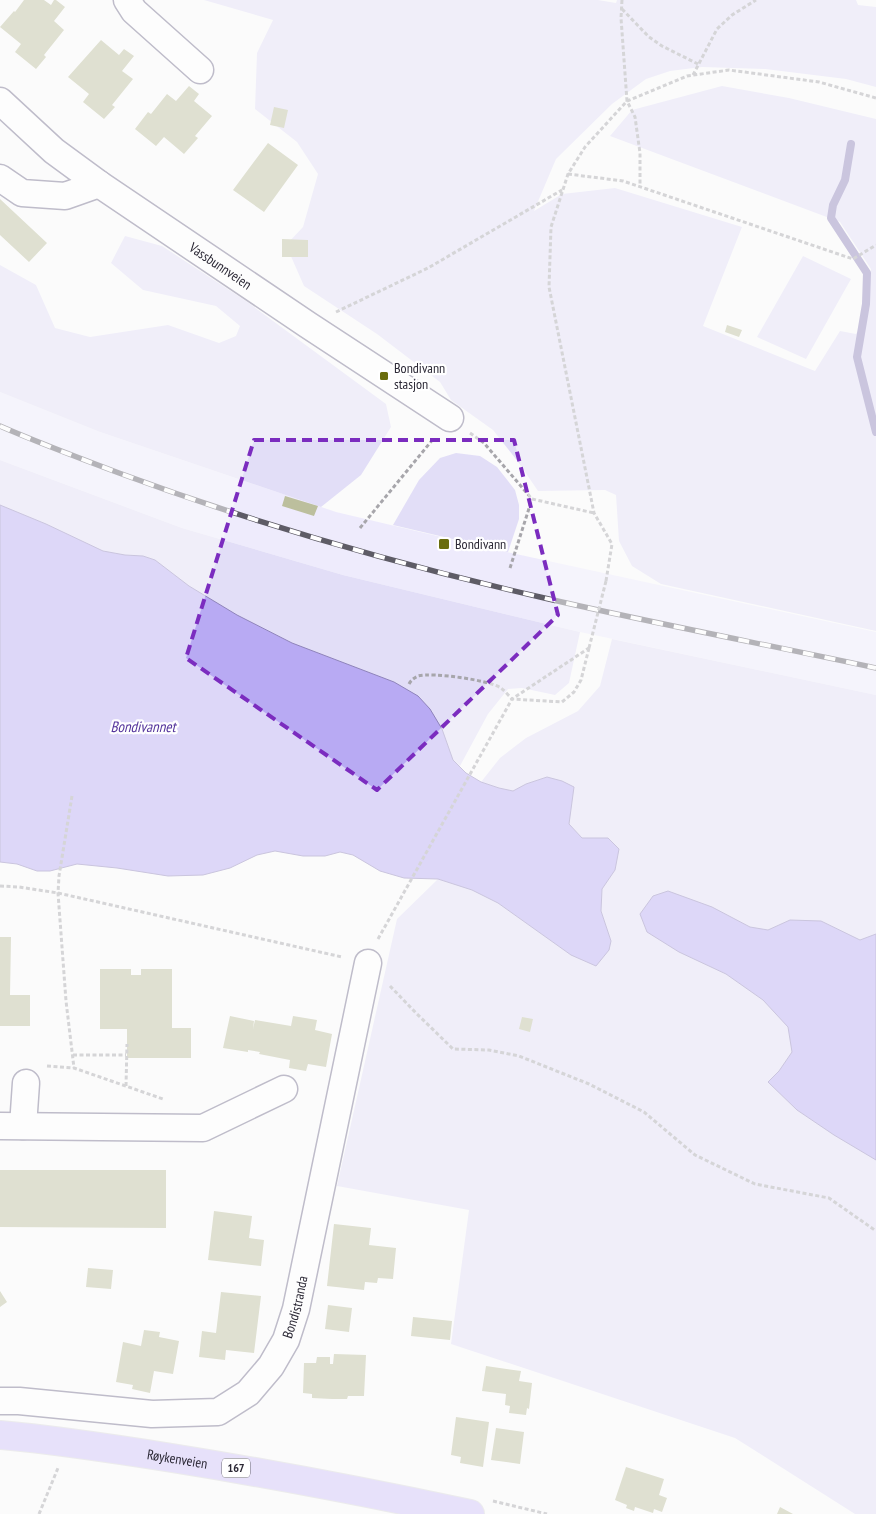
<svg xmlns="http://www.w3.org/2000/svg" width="876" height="1514" viewBox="0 0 876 1514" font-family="'PT Sans Narrow',sans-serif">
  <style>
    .built { fill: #eeebfc }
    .green { fill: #e2def7 }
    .water { fill: #b8aaf3; stroke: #8e83ba }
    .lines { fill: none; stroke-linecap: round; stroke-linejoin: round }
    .stream { stroke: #8e83ba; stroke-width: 8 }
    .building { fill: #bcbf9d }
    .minor-casing { stroke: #75708e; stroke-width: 29 }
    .major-casing { stroke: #d9d8db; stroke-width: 30 }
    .path { stroke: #a7a6ab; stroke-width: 3; stroke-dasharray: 4 2.5; stroke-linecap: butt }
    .minor { stroke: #fff; stroke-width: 26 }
    .major { stroke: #cec2f8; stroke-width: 28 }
    .rail-casing { stroke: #5e5c66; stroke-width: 5.5 }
    .rail { stroke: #fff; stroke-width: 4; stroke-dasharray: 11; stroke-linecap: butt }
    .path-bridge { stroke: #a7a6ab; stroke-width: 3; stroke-dasharray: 4 2.5; stroke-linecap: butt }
    .marked { fill: none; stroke: #7b2cbf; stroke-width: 4; stroke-dasharray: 10 6; stroke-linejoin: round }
    .poi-dot { fill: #696c0d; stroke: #fff; stroke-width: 2 }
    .labels { text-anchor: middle; stroke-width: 4.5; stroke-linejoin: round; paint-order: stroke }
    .shield { fill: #fff; stroke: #6b6872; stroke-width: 1 }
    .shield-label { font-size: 12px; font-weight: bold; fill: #2b2835 }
    .street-label { font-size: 14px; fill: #2b2835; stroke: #fff }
    .poi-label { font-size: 14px; fill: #2b2835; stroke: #fff; text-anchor: start }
    .water-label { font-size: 15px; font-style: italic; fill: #55359c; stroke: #fff }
  </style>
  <rect width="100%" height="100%" fill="#fbfbfb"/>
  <path class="built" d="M0 392 100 432 336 512 488 548 876 632V695L580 632 343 575 182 528 0 460Z"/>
  <path class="green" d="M204 0H598L616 3 617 0H856L858 5 876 7V87L846 79 765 69 702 67 670 71 646 79 612 104 556 159 534 211 562 194 615 188 742 227 703 326 815 371 840 331 856 334 867 318 871 269 840 222 610 136 632 110 722 86 789 98 876 119V631L661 584 632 566 619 541 616 495 605 490 538 491 519 463 493 430 451 400 440 382 377 334 304 286 286 245 303 227 318 174 297 142 255 109 257 53 273 20Z
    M125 236 162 246 246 301 386 404 391 427 361 475 321 507 100 432 0 392V265L36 285 55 328 90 337 168 325 219 343 236 336 240 326 216 306 143 290 111 263Z
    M803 256 851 279 806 359 757 337Z
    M456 453 480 456 497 467 515 490 519 505V519L508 552 393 525 419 480 440 458Z
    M0 460 182 528 343 575 580 632 569 683 555 695 522 688 508 689 488 714 460 766 453 760 442 729 394 682 292 643 237 615 189 586 155 560 143 556 125 555 103 551 46 524 0 505Z
    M612 639 876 695V934L860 940 821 921 790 920 768 930 750 927 712 907 679 952 726 974 763 1000 789 1027 792 1052 779 1071 768 1082 797 1110 834 1135 876 1160V1514H855L735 1438 451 1344 469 1210 337 1186 397 919 438 879 472 890 498 903 571 955 611 941 601 911 602 889 615 870 608 838H582L569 824 547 777 526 784 513 791 499 788 481 782 500 758 526 738 578 711 600 686Z"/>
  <path class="water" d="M0 505 46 524 103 551 125 555 143 556 155 560 189 586 237 615 292 643 394 682 418 696 430 709 442 729 453 760 466 773 481 782 499 788 513 791 526 784 547 777 562 781 574 787 569 824 582 838H608L619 849 615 870 602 889 601 911 611 941 609 950 596 966 571 955 498 903 472 890 438 879 404 878 380 871 353 855 340 852 325 856H303L275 851 257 855 230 868 203 875 168 876 117 868 77 864 50 871H37L17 864 0 862Z
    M668 891 712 907 750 927 768 930 790 920 821 921 860 940 876 934V1160L834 1135 797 1110 768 1082 779 1071 792 1052 788 1027 763 1000 726 974 679 952 647 932 640 914 653 896Z"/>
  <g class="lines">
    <path class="stream" d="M851 144 845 180 833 205 831 218 867 273 866 304 857 357 876 432"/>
  </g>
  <path class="building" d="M24 0H44L51 5 54 0H56L65 7 54 21 64 30 44 55 46 57 36 69 15 52 21 44 0 27 14 11 15 12Z
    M101 40 119 55 124 49 134 56 122 71 133 79 112 105 115 107 104 119 83 102 89 94 68 77Z
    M189 86 199 94 194 101 212 116 195 136 198 138 184 154 164 137 156 146 135 129 148 112 151 114 167 94 176 101Z
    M274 107 288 110 284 128 270 125Z
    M268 143 298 165 264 212 233 190Z
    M0 199 47 243 29 262 0 235Z
    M282 239 308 240V257H282Z
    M727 325 742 330 739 337 725 332Z
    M285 496 318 506 314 516 282 506Z
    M0 937H11L10 995H30V1026H0Z
    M100 969H131V975H141V969H172V1028H191V1058H127V1029H100Z
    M230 1016 254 1021 253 1029 255 1020 291 1026 293 1016 317 1020 315 1030 332 1034 326 1067 308 1064 306 1071 289 1068 290 1060 259 1054 260 1052 248 1050V1052L223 1048Z
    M522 1017 533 1019 530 1032 519 1029Z
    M0 1170H166V1228L0 1227Z
    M214 1211 252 1216 249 1238 264 1240 261 1266 208 1260Z
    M334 1224 371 1228 369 1245 396 1248 393 1279 378 1278 377 1283 365 1282 364 1290 327 1286Z
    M88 1268 113 1270 111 1289 86 1287Z
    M0 1291 7 1302 0 1307Z
    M221 1292 261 1296 254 1353 226 1350 225 1360 199 1357 202 1331 216 1333Z
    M328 1305 352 1308 349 1332 325 1329Z
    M413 1317 452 1321 450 1340 411 1336Z
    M144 1330 160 1332 159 1337 179 1341 173 1374 154 1371 150 1393 132 1389 133 1385 116 1382 123 1342 141 1346Z
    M334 1354 366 1355 364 1396H348L347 1399H332L312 1398V1394L303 1393 304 1363H316L317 1357H330V1364H333Z
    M486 1366 521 1371 519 1381 532 1383 529 1409 527 1408 526 1415 509 1413 510 1406 505 1405 506 1394 482 1391Z
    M456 1417 489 1422 483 1467 460 1463 461 1457 451 1455Z
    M496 1428 524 1432 520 1464 491 1460Z
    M626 1467 664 1479 659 1495 667 1498 662 1512 654 1509 653 1513 635 1507 634 1511 626 1508 627 1505 615 1500Z
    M780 1507 793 1514H777Z"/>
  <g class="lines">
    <g class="minor-casing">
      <g id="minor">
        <path d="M127 0 134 11 200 70"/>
        <path id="s1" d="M0 101 54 151 99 184 308 325 450 418"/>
        <path d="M0 178 22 193 65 196 99 184"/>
        <path d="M0 1126 203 1128 284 1089"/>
        <path d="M23 1126 26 1083"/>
        <path id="s2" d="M0 1401H19L152 1414 218 1412 248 1393 271 1366 286 1340 296 1309 368 963"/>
      </g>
    </g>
    <g class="major-casing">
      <g id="major">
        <path id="s3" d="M0 1435C58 1440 115 1449 172 1458 272 1474 371 1493 470 1514"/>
      </g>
    </g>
    <path class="path" d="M622 0 621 18 627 101 635 117 640 153V187
      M622 9 649 37 662 46 698 64
      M693 75 717 29 732 15 756 0
      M568 174 623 181 853 259 876 245
      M336 312 428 268 562 190
      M470 433 484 443 532 499 594 513
      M360 528 434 438
      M510 568 532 499
      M606 581 612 544 594 513 549 287 551 227 568 174 585 147 627 101 687 76 729 70 819 82 876 98
      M409 684C411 680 414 678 418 676 432 672 489 680 501 688 505 691 509 696 512 699L589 648
      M72 796 59 876 58 893 66 1001 74 1068
      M0 886 19 887 58 893 342 957
      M378 939 512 699 562 702 574 692 581 680 589 648
      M390 986 416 1013 453 1049 489 1050 519 1056 589 1084 644 1112 695 1155 755 1184 829 1198 876 1231
      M73 1055H126
      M47 1066 74 1068 163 1099
      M126 1086 127 1044
      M493 1501 547 1514
      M39 1514 58 1468"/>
    <use href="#minor" class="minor"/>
    <use href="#major" class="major"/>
    <g class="rail-casing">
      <path id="rail" d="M0 426C39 443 79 458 119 473 257 524 397 564 540 597 652 623 764 644 876 668"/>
    </g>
    <use href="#rail" class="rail"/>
    <path class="path-bridge" d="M589 648 606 581"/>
  </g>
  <path d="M0 0H876V1514H0ZM254 440H514L558 615 377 790 186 658Z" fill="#fbfbfb" fill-opacity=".55" fill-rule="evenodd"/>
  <path class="marked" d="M254 440H514L558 615 377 790 186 658Z"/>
  <g class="poi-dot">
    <rect x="379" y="371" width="10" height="10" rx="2.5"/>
    <rect x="438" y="538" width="12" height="12" rx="2.5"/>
  </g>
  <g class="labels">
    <rect class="shield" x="222" y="1458.5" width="28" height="19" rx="4"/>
    <g class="shield-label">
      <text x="236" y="1472">167</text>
    </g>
    <g class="street-label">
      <text dy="5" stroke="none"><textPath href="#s1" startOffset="276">Vassbunnveien</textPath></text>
      <text dy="5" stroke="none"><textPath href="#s2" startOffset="354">Bondistranda</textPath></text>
      <text dy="5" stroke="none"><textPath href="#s3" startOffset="179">Røykenveien</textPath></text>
    </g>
    <g class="poi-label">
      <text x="394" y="373">Bondivann<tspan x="394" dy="16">stasjon</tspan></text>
      <text x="455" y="549">Bondivann</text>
    </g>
    <g class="water-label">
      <text x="143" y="732">Bondivannet</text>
    </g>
  </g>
</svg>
